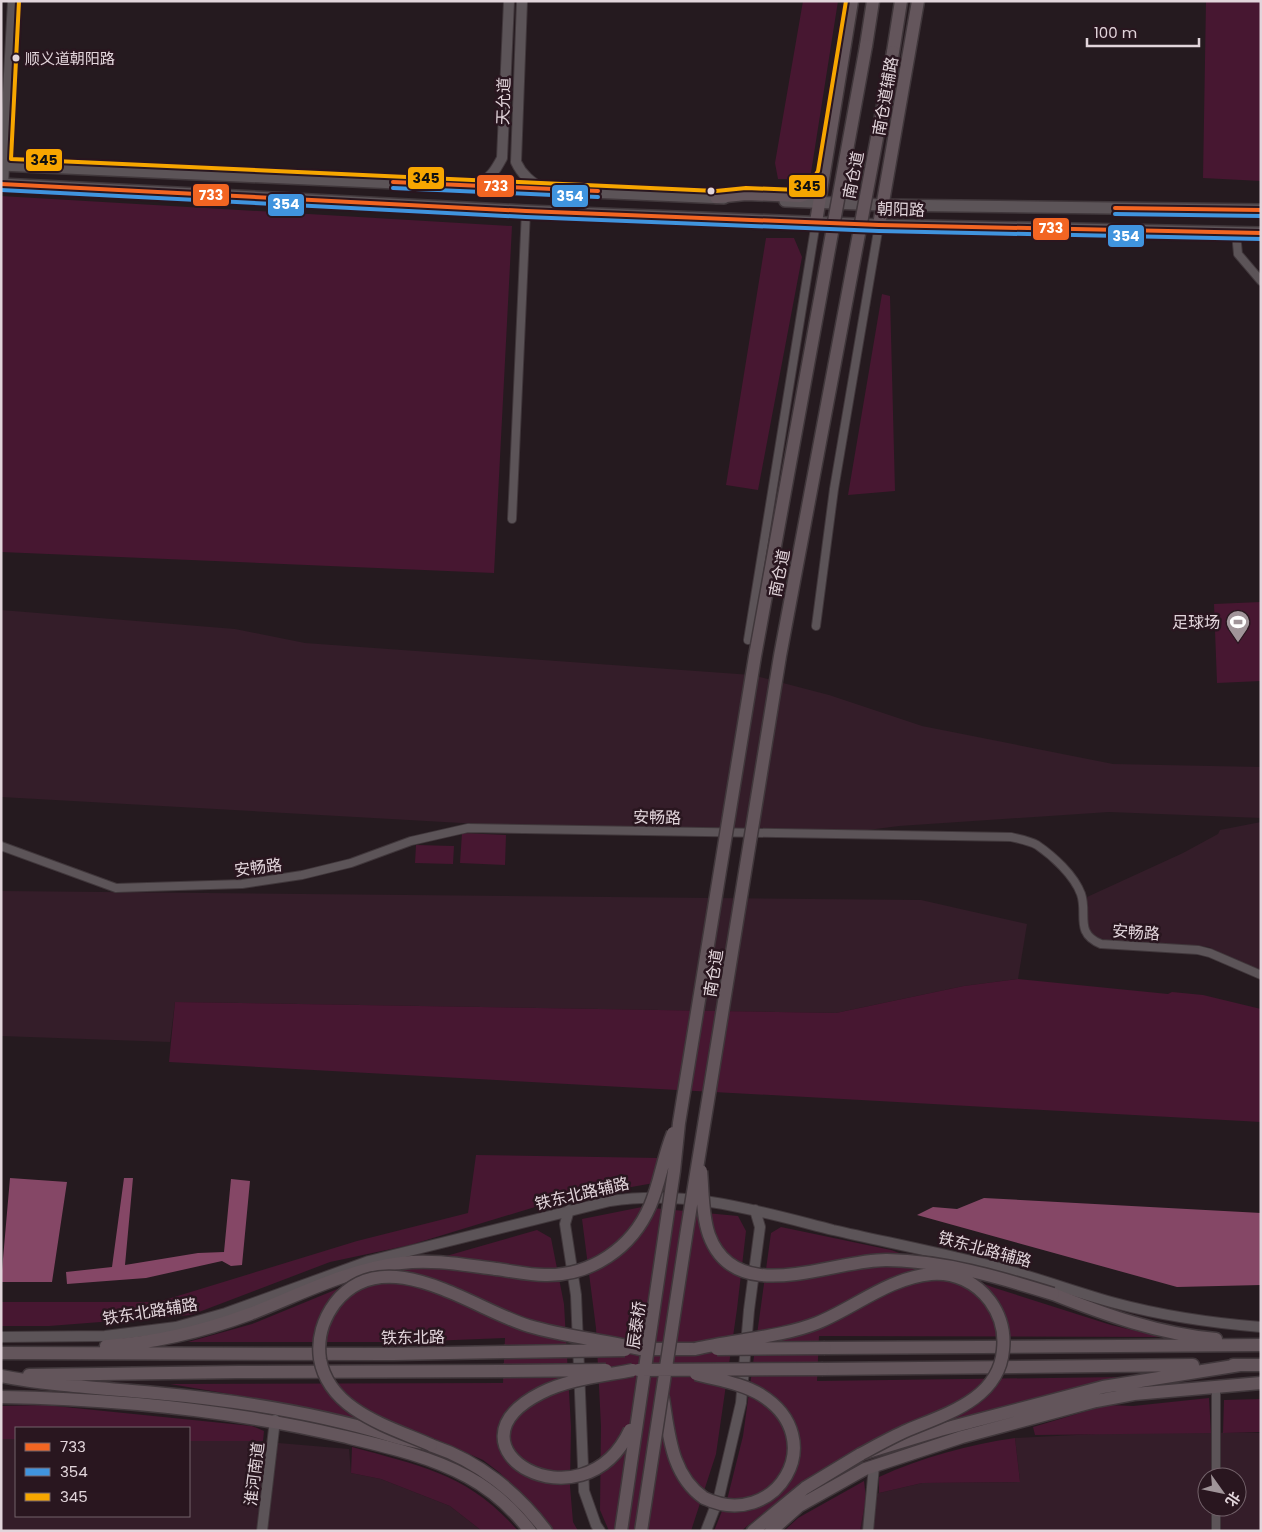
<svg xmlns="http://www.w3.org/2000/svg" width="1262" height="1532" viewBox="0 0 1262 1532" font-family="Poppins,'Noto Sans SC',sans-serif">
  <style>
    .built { fill: #341d29; fill-rule: evenodd }
    .green { fill: #471731 }
    .water { fill: #854766 }
    .lines { fill: none; stroke-linecap: round; stroke-linejoin: round }
    .minor-casing { stroke: #40373b; stroke-width: 10 }
    .tertiary-casing { stroke: #40373b; stroke-width: 12 }
    .secondary-casing { stroke: #40373b; stroke-width: 14 }
    .primary-casing { stroke: #40373b; stroke-width: 15 }
    .trunk-casing { stroke: #40373b; stroke-width: 15 }
    .minor { stroke: #5c5458; stroke-width: 8 }
    .tertiary { stroke: #5c5458; stroke-width: 10 }
    .secondary { stroke: #5c5458; stroke-width: 11 }
    .primary { stroke: #64565c; stroke-width: 12 }
    .trunk { stroke: #63555b; stroke-width: 12 }
    .trunk-bridge-casing { stroke: #40373b; stroke-width: 15; stroke-linecap: butt }
    .trunk-bridge { stroke: #63555b; stroke-width: 12 }
    .bus-1-casing { stroke: #29161f; stroke-width: 8 }
    .bus-2-casing { stroke: #29161f; stroke-width: 8 }
    .bus-3-casing { stroke: #29161f; stroke-width: 8 }
    .bus-1 { stroke: #f26522; stroke-width: 4 }
    .bus-2 { stroke: #4094de; stroke-width: 4 }
    .bus-3 { stroke: #f7a600; stroke-width: 4 }
    .bus-dot { fill: #e2d5db; stroke: #29161f; stroke-width: 2 }
    .labels { text-anchor: middle; stroke-width: 5; stroke-linejoin: round; paint-order: stroke }
    .bus-label { font-size: 15px; fill: #e2d5db; stroke: #29161f; text-anchor: start }
    .street-label { font-size: 16px; fill: #e2d5db; stroke: #29161f }
    .poi-label { font-size: 16px; fill: #e2d5db; stroke: #29161f; text-anchor: end }
    .line-badge { stroke: #29161f; stroke-width: 2 }
    .badge-label { font-size: 14px; text-anchor: middle; font-weight: bold; fill: #fff }
    .pale-badge-label { font-size: 14px; text-anchor: middle; font-weight: bold; fill: #111 }
  </style>
  <rect width="100%" height="100%" fill="#251a1f"/>
  <path class="built" d="M1 610 235 629 305 643 752 675 829 695 922 726 1113 764 1261 767V818L1109 812 899 826 814 837 694 836 1 797Z
    M1261 822V973L1209 947 1106 940 1093 936 1088 930 1087 897 1183 853 1218 834 1220 830Z
    M1 891 921 900 1027 924 1018 979 964 986 836 1013 175 1002 170 1042 1 1036Z
    M1135 1432 1261 1433V1531H860L866 1498 879 1493 922 1483 1020 1482 1015 1438ZM1207 1477H1237V1507H1207Z
    M1 1439H16V1516H189V1440L255 1441 349 1449 351 1473 381 1479 450 1506 482 1531H1Z"/>
  <path class="green" d="M803 1H838L810 179H778L775 163Z
    M1206 1H1261V181L1203 178Z
    M1 196 512 226 494 573 1 552Z
    M766 238H794L802 257 758 490 726 485Z
    M882 294 890 296 895 491 848 495Z
    M1261 602V681L1217 683 1214 604Z
    M462 833 506 835 505 865 460 863Z
    M416 845 454 846 453 864 415 863Z
    M1018 979 1168 994 1172 992 1203 995 1261 1009V1122L169 1062 175 1002 836 1013 964 986Z
    M476 1155 659 1158 654 1183 558 1200 410 1245 330 1262 191 1315 49 1326H1V1302H158L357 1241 468 1213Z
    M642 1207 738 1216 746 1231 737 1309 716 1454 691 1531H609L600 1510 601 1426 596 1328 582 1219Z
    M781 1227 891 1250 995 1288 1111 1325 1162 1337 819 1336 817 1381 1122 1377 957 1420 902 1427 877 1438 802 1482 741 1531H714L728 1496 743 1436 771 1233Z
    M537 1230 551 1238 564 1304 571 1427 570 1486 573 1522 578 1531H554L500 1473 483 1460 432 1438 294 1405 170 1384 503 1383 505 1338 404 1342H188L252 1324 352 1283Z
    M1209 1398 1211 1433 1035 1435 1033 1427 1107 1405 1133 1406Z
    M1261 1399V1432L1223 1433 1224 1400Z
    M45 1405 252 1426 264 1431 263 1441H189V1428H16V1439H1V1406Z
    M1015 1438 1020 1482 922 1483 879 1493V1477C923 1457 967 1445 1015 1438Z
    M352 1447C421 1466 469 1474 518 1531H482L450 1506 381 1479 351 1473Z
    M864 1481 866 1498 860 1531H784L798 1518Z"/>
  <path class="water" d="M10 1178 67 1182 52 1282H1Z
    M124 1178H133L125 1265 198 1253 224 1252 231 1179 250 1181 242 1265 231 1266 222 1261 146 1278 67 1284 66 1272 112 1267Z
    M984 1198 1261 1213V1285L1177 1287 917 1215 933 1207 957 1209Z"/>
  <g class="lines">
    <g class="minor-casing">
      <path id="minor" d="M1236 233 1238 254 1261 281
        M512 519 526 211
        M816 626 834 489 879 225
        M748 640 816 222
        M1 846 116 888 242 884 302 875 351 863 411 841 468 828 1011 837C1019 839 1030 841 1037 845 1053 856 1074 875 1081 894 1088 914 1074 933 1101 944L1198 950 1210 953 1261 975
        M1216 1477V1386
        M1216 1531V1507"/>
    </g>
    <g class="tertiary-casing">
      <path id="tertiary" d="M522 1 516 162C522 175 531 182 543 189
        M3 184 13 1
        M477 185C490 179 495 171 502 158L509 1
        M569 1210 565 1224 576 1295 584 1491 596 1525 600 1531
        M1 1337 105 1336 176 1327 226 1313 369 1261 610 1201C688 1189 758 1211 833 1230 890 1243 947 1254 1003 1269 1041 1279 1078 1293 1115 1303 1163 1316 1212 1323 1261 1327
        M262 1531 275 1420
        M706 1531 719 1497 741 1403 749 1310 760 1227 755 1210
        M868 1531 874 1466"/>
    </g>
    <g class="secondary-casing">
      <path id="secondary" d="M1 165 724 198
        M1 184 526 211 879 225 1261 233
        M785 201 882 205 1261 210"/>
    </g>
    <g class="primary-casing">
      <path id="primary" d="M716 197 746 194 800 196 814 191 821 180
        M816 222 852 1
        M879 225 918 1
        M1 1397C116 1399 231 1410 342 1436 384 1446 430 1456 468 1477 492 1490 513 1509 530 1531"/>
    </g>
    <g class="trunk-casing">
      <path id="trunk" d="M866 46 873 1
        M893 52 901 1
        M1053 1294C1106 1315 1159 1334 1216 1339
        M106 1346C155 1343 204 1331 250 1314 299 1295 349 1269 401 1263 433 1259 464 1265 496 1269
        M825 1348 1261 1345
        M640 1349H695
        M1 1353 393 1354 504 1352
        M1233 1365H1261
        M823 1369 1193 1365
        M29 1375 238 1372 503 1371
        M1 1376C52 1386 103 1388 155 1393 234 1400 313 1412 389 1435 403 1440 419 1441 433 1446 478 1461 518 1493 546 1531
        M663 1398C669 1434 671 1475 704 1498
        M753 1531 805 1488 861 1454 940 1430 1103 1387 1240 1365
        M771 1531 799 1506 865 1469 962 1437 1096 1401 1134 1394 1261 1383"/>
    </g>
    <use href="#minor" class="minor"/>
    <use href="#tertiary" class="tertiary"/>
    <use href="#secondary" class="secondary"/>
    <use href="#primary" class="primary"/>
    <use href="#trunk" class="trunk"/>
    <g class="trunk-bridge-casing">
      <path id="trunk-bridge" d="M701 1171C703 1192 702 1215 709 1235 736 1309 832 1259 887 1260 945 1261 998 1277 1053 1294
        M496 1269C512 1271 529 1275 545 1275 591 1276 632 1248 650 1206 660 1183 663 1157 673 1133
        M695 1349C733 1340 782 1337 817 1323 854 1308 889 1278 931 1274 954 1272 976 1282 990 1301 1001 1316 1005 1332 1003 1350 999 1399 946 1414 908 1430 892 1437 876 1446 861 1454
        M717 1349 825 1348
        M504 1352 625 1350
        M638 1370 823 1369
        M503 1371 606 1370
        M696 1374C717 1380 742 1383 761 1395 832 1439 776 1532 704 1498
        M630 1430C583 1532 435 1447 541 1393 568 1379 603 1376 633 1370
        M431 1445C390 1427 329 1411 320 1359 317 1339 323 1319 335 1303 385 1239 474 1310 529 1326 566 1337 604 1340 640 1349
        M621 1531 674 1171 679 1123 755 656 866 46
        M641 1531 687 1230 780 656 893 52"/>
    </g>
    <use href="#trunk-bridge" class="trunk-bridge"/>
    <g class="bus-1-casing">
      <path id="bus-1" d="M393 182 598 191
        M1 184 526 211 879 225 1261 233
        M1115 208 1261 210"/>
    </g>
    <g class="bus-2-casing">
      <path id="bus-2" d="M393 188 598 197
        M1 190 526 217 879 231 1261 239
        M1115 214 1261 216"/>
    </g>
    <g class="bus-3-casing">
      <path id="bus-3" d="M19 1 11 159 716 191 746 188 799 190 810 184 818 171 846 1"/>
    </g>
    <use href="#bus-1" class="bus-1"/>
    <use href="#bus-2" class="bus-2"/>
    <use href="#bus-3" class="bus-3"/>
  </g>
  <defs>
    <g id="stadium-pin" transform="scale(1.25)"><path d="M0 17L-7.5 6A9.5 9.5 0 1 1 7.5 6Z" fill="#a09499" stroke="#29161f"/><path d="M0-5a6.5 5 0 1 0 0 10a6.5 5 0 1 0 0-10ZM-3.5-1.8h7v3.6h-7Z" fill="#fff"/></g>
  </defs>
  <g fill-rule="evenodd">
    <use href="#stadium-pin" x="1238" y="622"/>
  </g>
  <g class="bus-dot">
    <circle cx="16" cy="58" r="4.5"/>
    <circle cx="711" cy="191" r="4.5"/>
  </g>
  <g class="labels">
    <g class="bus-label">
      <text x="25" y="64">顺义道朝阳路</text>
    </g>
    <g class="street-label">
      <text transform="translate(885 96) rotate(-80)" y="6">南仓道辅路</text>
      <text transform="translate(503 101) rotate(-88)" y="6">天允道</text>
      <text transform="translate(853 175) rotate(-79)" y="6">南仓道</text>
      <text transform="translate(901 209) rotate(2)" y="6">朝阳路</text>
      <text transform="translate(779 573) rotate(-79)" y="6">南仓道</text>
      <text transform="translate(657 817) rotate(1)" y="6">安畅路</text>
      <text transform="translate(258 867) rotate(-7)" y="6">安畅路</text>
      <text transform="translate(1136 932) rotate(4)" y="6">安畅路</text>
      <text transform="translate(713 973) rotate(-81)" y="6">南仓道</text>
      <text transform="translate(582 1193) rotate(-13)" y="6">铁东北路辅路</text>
      <text transform="translate(985 1249) rotate(15)" y="6">铁东北路辅路</text>
      <text transform="translate(150 1311) rotate(-9)" y="6">铁东北路辅路</text>
      <text transform="translate(636 1325) rotate(-82)" y="6">辰泰桥</text>
      <text transform="translate(413 1337) rotate(-1)" y="6">铁东北路</text>
      <text transform="translate(254 1474) rotate(-83)" y="6">淮河南道</text>
    </g>
    <g class="poi-label">
      <text x="1220" y="628">足球场</text>
    </g>
  </g>
  <g class="line-badge">
    <rect x="25" y="148" width="38" height="24" rx="5" fill="#f7a600"/>
    <rect x="407" y="166" width="38" height="24" rx="5" fill="#f7a600"/>
    <rect x="788" y="174" width="38" height="24" rx="5" fill="#f7a600"/>
    <rect x="476" y="174" width="39" height="24" rx="5" fill="#f26522"/>
    <rect x="192" y="183" width="38" height="24" rx="5" fill="#f26522"/>
    <rect x="551" y="184" width="38" height="24" rx="5" fill="#4094de"/>
    <rect x="267" y="193" width="38" height="24" rx="5" fill="#4094de"/>
    <rect x="1032" y="217" width="38" height="24" rx="5" fill="#f26522"/>
    <rect x="1107" y="224" width="38" height="24" rx="5" fill="#4094de"/>
  </g>
  <g class="badge-label">
    <text x="496" y="191">733</text>
    <text x="211" y="200">733</text>
    <text x="570" y="201">354</text>
    <text x="286" y="209">354</text>
    <text x="1051" y="233">733</text>
    <text x="1126" y="241">354</text>
  </g>
  <g class="pale-badge-label">
    <text x="44" y="165">345</text>
    <text x="426" y="183">345</text>
    <text x="807" y="191">345</text>
  </g>
  <rect width="1262" height="1532" fill="none" stroke="#e2d5db" stroke-width="5"/>
  <rect x="15" y="1427" width="175" height="90" fill="#29161f" stroke="#73626a"/>
  <rect x="25" y="1443" width="25" height="8" fill="#f26522" stroke="#73626a"/>
  <text x="60" y="1452" font-size="15" fill="#e2d5db">733</text>
  <rect x="25" y="1468" width="25" height="8" fill="#4094de" stroke="#73626a"/>
  <text x="60" y="1477" font-size="15" fill="#e2d5db">354</text>
  <rect x="25" y="1493" width="25" height="8" fill="#f7a600" stroke="#73626a"/>
  <text x="60" y="1502" font-size="15" fill="#e2d5db">345</text>
  <g transform="translate(1222 1492) rotate(123)"><circle r="24" fill="#29161f" stroke="#73626a"/>
  <path d="M0-4L9 19L0 12L-9 19Z" fill="#a09499"/>
  <text y="-8" font-size="14" font-weight="bold" text-anchor="middle" fill="#e2d5db">北</text>
  </g>
  <path d="M1087 38v8h112v-8" fill="none" stroke="#e2d5db" stroke-width="2.5"/>
  <text x="1094" y="38" font-size="15" fill="#e2d5db" stroke="#29161f" stroke-width="4" paint-order="stroke">100 m</text>
</svg>
